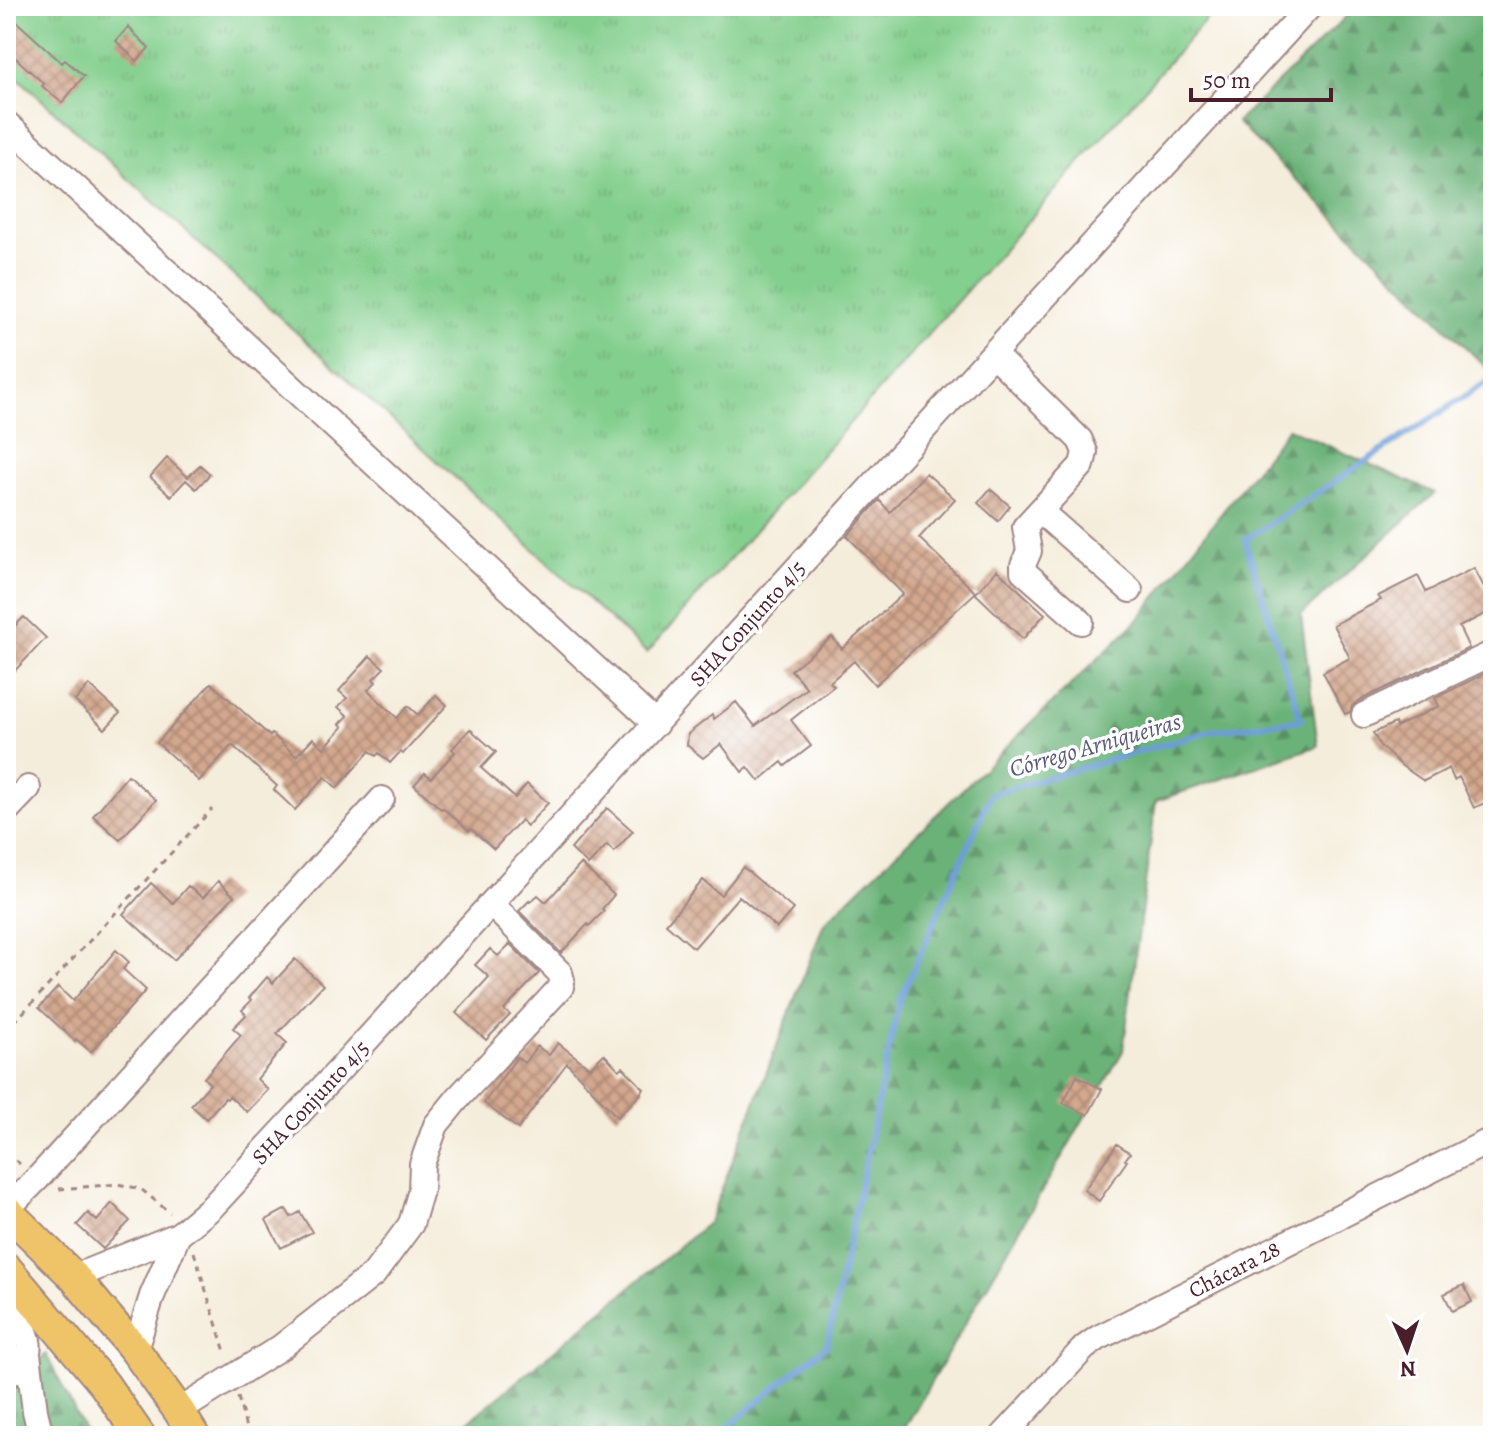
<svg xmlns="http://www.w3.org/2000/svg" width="1499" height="1442" viewBox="0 0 1499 1442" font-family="Alegreya,serif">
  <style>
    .grass { fill: url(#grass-tufts); stroke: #66775c; stroke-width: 2 }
    .forest { fill: url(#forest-firs); stroke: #5a6852; stroke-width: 2 }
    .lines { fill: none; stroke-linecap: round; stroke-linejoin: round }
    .stream { stroke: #6d9dd6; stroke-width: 6 }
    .building { fill: url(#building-cross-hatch) }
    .minor-casing { stroke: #a08683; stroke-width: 28 }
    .major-casing { stroke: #a08683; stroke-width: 34 }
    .path { stroke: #a08683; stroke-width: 3; stroke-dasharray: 6 6; stroke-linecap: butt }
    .minor { stroke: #fff; stroke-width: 24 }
    .major { stroke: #efc469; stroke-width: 30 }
    .labels { text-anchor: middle; stroke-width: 7; stroke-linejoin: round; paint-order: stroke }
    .street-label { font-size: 22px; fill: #4a1f2b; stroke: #fff }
    .water-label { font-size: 24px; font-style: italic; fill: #5a5878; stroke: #fff }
  </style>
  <defs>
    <pattern id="grass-tufts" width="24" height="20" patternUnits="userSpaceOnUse" patternTransform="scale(2)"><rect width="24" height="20" fill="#83cf8d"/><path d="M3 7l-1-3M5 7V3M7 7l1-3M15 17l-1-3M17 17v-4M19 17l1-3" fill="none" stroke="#73b17a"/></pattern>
    <pattern id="forest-firs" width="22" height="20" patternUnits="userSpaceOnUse" patternTransform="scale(2)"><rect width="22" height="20" fill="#6ab278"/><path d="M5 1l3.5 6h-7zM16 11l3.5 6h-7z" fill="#599063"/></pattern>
    <pattern id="building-cross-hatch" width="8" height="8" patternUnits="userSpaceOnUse" patternTransform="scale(2)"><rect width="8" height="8" fill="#d3a88e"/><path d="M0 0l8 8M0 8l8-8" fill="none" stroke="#ad8874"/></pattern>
  </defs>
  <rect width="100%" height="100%" fill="#fff"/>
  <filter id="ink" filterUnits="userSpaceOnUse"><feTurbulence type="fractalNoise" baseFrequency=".0125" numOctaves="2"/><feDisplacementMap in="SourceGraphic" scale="16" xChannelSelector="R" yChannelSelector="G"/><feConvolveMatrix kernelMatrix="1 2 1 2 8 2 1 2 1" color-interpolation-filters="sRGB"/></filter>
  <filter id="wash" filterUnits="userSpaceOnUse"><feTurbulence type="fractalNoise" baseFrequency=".006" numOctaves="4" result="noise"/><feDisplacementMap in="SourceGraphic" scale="32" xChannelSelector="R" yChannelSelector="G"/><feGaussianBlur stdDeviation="1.8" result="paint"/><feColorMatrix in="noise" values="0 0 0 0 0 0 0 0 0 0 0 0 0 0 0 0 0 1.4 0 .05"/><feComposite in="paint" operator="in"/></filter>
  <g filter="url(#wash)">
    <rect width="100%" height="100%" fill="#f5eddb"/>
    <path class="grass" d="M6 6H1218L647 653 6 67Z"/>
    <path class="forest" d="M1357 6H1493V374L1237 122Z
      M1288 428 1435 493 1301 615 1318 746 1156 801 1123 1051 900 1436H451L709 1222 824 923 1138 620Z
      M46 1354 87 1436H6V1396Z"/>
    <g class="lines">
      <path class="stream" d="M717 1436 827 1345 899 1002 991 794 1211 731 1301 720 1245 540 1493 378"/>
    </g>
    <g id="blocks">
      <path class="building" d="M6 12 62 63 65 60 84 76 62 103 42 86 44 84 6 49Z
        M128 27 149 48 137 61 116 41Z
        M167 458 188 477 200 465 210 474 196 489 186 480 171 496 150 477Z
        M926 473 955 499 919 538 976 593 997 570 1045 614 1023 639 975 593 875 685 854 661 830 682 834 686 791 720 811 746 785 766 782 762 759 781 748 767 742 772 721 744 703 758 687 745 688 734 712 715 714 719 736 702 755 726 807 688 791 670 832 637 842 649 903 594 847 536 879 500 890 512Z
        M990 489 1010 506 998 521 978 503Z
        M1474 568 1485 589 1493 585V610L1459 627 1469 648 1358 701 1352 706 1350 712 1345 714 1323 672 1350 658 1333 625 1381 600 1378 596 1418 576 1426 592Z
        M24 617 46 638 6 680V635Z
        M370 656 384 668 373 679 376 682 368 690 397 718 408 706 418 715 436 695 447 705 403 754 400 752 390 763 379 753 376 756 370 751 337 788 325 777 295 810 274 790 277 786 232 745 199 781 157 743 211 683 270 736 272 734 296 756 313 738 324 748 343 727 340 724 348 716 338 707 347 698 339 691Z
        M1488 672 1493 682V799L1474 808 1459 777 1454 780 1449 768 1424 781 1402 766 1380 746 1373 733 1395 723 1396 727 1439 706 1435 698Z
        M89 685 120 713 105 729 75 701Z
        M470 729 496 752 481 768 515 798 527 784 548 803 527 826 521 820 494 849 471 829 469 831 443 808 441 809 414 785 425 773 431 778 455 752 452 749Z
        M128 775 156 800 120 840 93 816Z
        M607 808 633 831 614 852 607 845 588 865 571 849Z
        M581 864 614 895 602 909 604 911 589 926 588 924 561 953 519 911 529 901 530 902 538 895 546 902Z
        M743 867 793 909 777 928 739 896 694 948 666 924 703 880 721 895Z
        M218 881 234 896 174 960 123 914 151 883 173 903 188 886 203 898Z
        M510 944 539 973 504 1010 510 1015 486 1040 456 1013 489 977 475 965 490 949 498 956Z
        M116 950 129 962 123 969 146 990 91 1052 76 1039 75 1041 39 1008 58 987 73 1001Z
        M295 959 323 985 277 1034 287 1043 257 1079 268 1090 247 1112 229 1096 227 1099 225 1098 206 1119 191 1105 210 1084 204 1078 241 1035 233 1028 246 1015 242 1010 252 1000 249 998 267 977 273 983Z
        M558 1043 590 1068 604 1054 619 1070 623 1067 644 1089 640 1093 641 1094 617 1117 567 1063 518 1129 484 1103 517 1057 524 1063 537 1046 549 1055Z
        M1077 1076 1102 1089 1088 1115 1063 1103Z
        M1117 1144 1130 1153 1125 1160 1127 1161 1099 1201 1084 1190Z
        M112 1203 130 1221 103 1249 77 1225 88 1213 97 1221Z
        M286 1209 291 1217 300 1212 312 1232 281 1248 266 1220Z
        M1464 1285 1472 1302 1452 1311 1444 1294Z"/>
    </g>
  </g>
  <g filter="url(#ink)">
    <use href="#blocks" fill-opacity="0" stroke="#a08683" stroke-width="2"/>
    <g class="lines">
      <g class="minor-casing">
        <path id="minor" d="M6 123 656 724
          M993 354 1080 440 1085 452 1082 465 1025 527 1029 551 1023 565V571L1081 622
          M1040 511 1130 590
          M1364 715 1493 653
          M6 811 28 788
          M6 1210 38 1178 382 799
          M74 1277 178 1235 187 1228 212 1207 342 1067 1310 6
          M6 1303C19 1319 39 1344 22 1363 17 1368 11 1373 6 1377
          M135 1350 152 1296 178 1235
          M28 1354 35 1411 41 1436
          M179 1411 281 1347 374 1274 411 1224 421 1190 422 1164 436 1125 458 1098 561 987 562 980 560 973 491 904
          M1003 1436 1084 1348 1098 1338 1493 1139"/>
      </g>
      <g class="major-casing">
        <path id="major" d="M6 1210 74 1277 135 1350 179 1411 194 1436
          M6 1268 104 1384 140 1436"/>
      </g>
      <path class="path" d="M6 1031 212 809
        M6 1153 20 1164
        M59 1189 118 1184 141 1189 170 1213
        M194 1252 226 1355
        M238 1397 248 1436"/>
      <use href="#minor" class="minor"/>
      <use href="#major" class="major"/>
    </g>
  </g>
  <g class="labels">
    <g class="street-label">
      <text transform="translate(747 623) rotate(-48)" y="8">SHA Conjunto 4/5</text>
      <text transform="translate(310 1102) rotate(-47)" y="8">SHA Conjunto 4/5</text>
      <text transform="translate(1234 1269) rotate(-27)" y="8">Chácara 28</text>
    </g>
    <g class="water-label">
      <text transform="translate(1095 745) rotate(-16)" y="8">Córrego Arniqueiras</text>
    </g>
  </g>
  <rect width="1499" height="1442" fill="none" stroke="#fff" stroke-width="32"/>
  <g transform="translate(1407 1350) rotate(177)" stroke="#ffffff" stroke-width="6" paint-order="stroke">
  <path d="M0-6L14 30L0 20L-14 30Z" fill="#4a1f2b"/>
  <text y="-12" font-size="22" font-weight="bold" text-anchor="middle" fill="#4a1f2b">N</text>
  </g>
  <path d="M1191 88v12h140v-12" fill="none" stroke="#4a1f2b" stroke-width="4"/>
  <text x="1203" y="88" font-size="24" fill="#4a1f2b" stroke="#ffffff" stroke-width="6" paint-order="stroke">50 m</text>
</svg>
